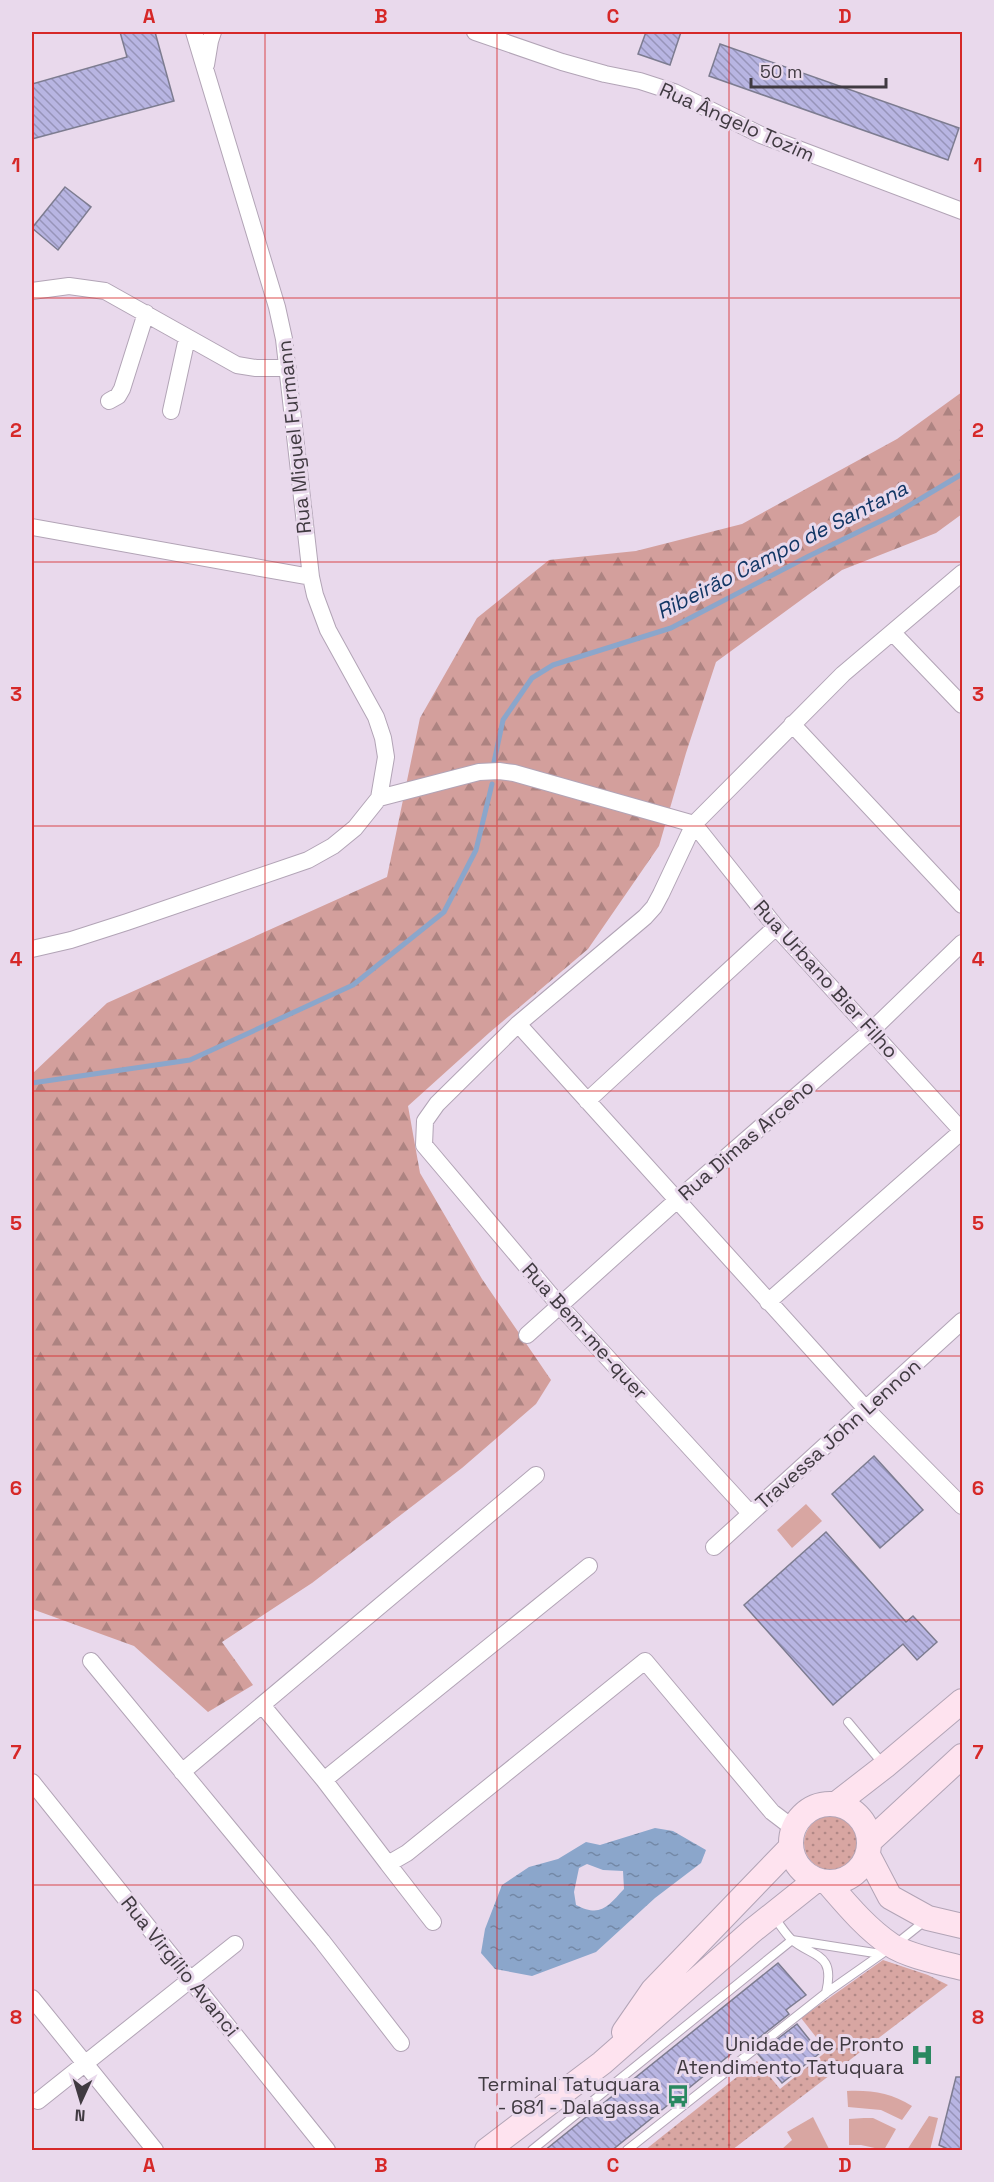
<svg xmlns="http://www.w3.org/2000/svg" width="994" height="2182" viewBox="0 0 994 2182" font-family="'Space Grotesk',sans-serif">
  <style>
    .grass { fill: url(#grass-dots) }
    .forest { fill: url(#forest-firs) }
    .garden { fill: #d8a6a2 }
    .water { fill: url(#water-ripples); fill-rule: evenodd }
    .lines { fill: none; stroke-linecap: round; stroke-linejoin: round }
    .stream { stroke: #8ba6cb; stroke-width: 5 }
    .building { fill: url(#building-back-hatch); stroke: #7d7c90; stroke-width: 1.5 }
    .lane-casing { stroke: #b2a4b6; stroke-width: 10 }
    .street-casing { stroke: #b2a4b6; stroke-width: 18 }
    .secondary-casing { stroke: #b2a4b6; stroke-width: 26 }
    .lane { stroke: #fff; stroke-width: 8 }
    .street { stroke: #fff; stroke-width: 16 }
    .secondary { stroke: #fee3ef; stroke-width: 24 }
    .grid { fill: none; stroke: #d62828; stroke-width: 1.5; stroke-opacity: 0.55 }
    .labels { text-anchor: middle; stroke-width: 6; stroke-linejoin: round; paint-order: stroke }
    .street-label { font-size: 20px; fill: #403a41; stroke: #e9d9ec }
    .poi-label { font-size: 20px; fill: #403a41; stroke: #e9d9ec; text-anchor: end }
    .water-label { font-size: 21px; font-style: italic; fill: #123665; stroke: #e9d9ec }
    .neatline { fill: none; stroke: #d62828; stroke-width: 2 }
    .grid-label { font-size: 20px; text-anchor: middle; font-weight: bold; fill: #d62828 }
  </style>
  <defs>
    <pattern id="grass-dots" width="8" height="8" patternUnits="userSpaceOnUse" patternTransform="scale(1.5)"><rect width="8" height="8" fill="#d8a6a2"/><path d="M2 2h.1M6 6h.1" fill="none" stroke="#b18886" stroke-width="1.8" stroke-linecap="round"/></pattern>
    <pattern id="forest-firs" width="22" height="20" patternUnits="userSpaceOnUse" patternTransform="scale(1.5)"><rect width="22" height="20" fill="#d39f9c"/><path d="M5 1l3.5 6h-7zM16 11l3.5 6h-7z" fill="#ad8381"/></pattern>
    <pattern id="water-ripples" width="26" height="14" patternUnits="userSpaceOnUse" patternTransform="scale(1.5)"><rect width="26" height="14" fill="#8ba6cb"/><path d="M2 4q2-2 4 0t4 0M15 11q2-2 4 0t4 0" fill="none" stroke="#7388a6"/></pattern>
    <pattern id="building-back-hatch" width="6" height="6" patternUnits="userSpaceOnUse" patternTransform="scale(1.5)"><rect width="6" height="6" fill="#b8b5e2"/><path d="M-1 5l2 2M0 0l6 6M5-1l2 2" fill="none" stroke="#9794b9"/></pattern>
  </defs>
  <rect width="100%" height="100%" fill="#e9d9ec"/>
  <path class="grass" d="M804 1843a27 27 0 1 1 54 0a27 27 0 1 1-54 0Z
    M883 1960 928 1975 948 1985 732 2150H645L757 2061 780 2089 827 2051 801 2018Z"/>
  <path class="forest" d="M962 392V514L936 533 842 570 716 662 686 753 659 846 588 949 489 1033 408 1106 420 1173 482 1279 551 1380 536 1404 462 1468 312 1583 222 1642 253 1685 208 1712 134 1646 32 1609V1074L107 1003 387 877 420 718 477 618 549 560 636 551 742 524 897 439Z"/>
  <path class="garden" d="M806 1504 822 1521 792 1548 777 1530Z
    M847 2091C872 2090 891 2093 912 2106L902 2120 881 2110 848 2107Z
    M929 2116 938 2118 930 2150H907Z
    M813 2117 829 2149 781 2150 792 2140 787 2132Z
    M864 2118H873L896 2129 884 2150 861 2145H849V2119Z"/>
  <path class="water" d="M655 1828 673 1831 706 1850 701 1863 655 1898 596 1952 532 1976 495 1969 481 1953 485 1929 502 1885 529 1867 558 1859 586 1842 600 1845ZM587 1864 603 1870 623 1871 624 1889C608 1906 601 1918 576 1905L574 1892 579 1868Z"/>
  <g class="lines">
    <path class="stream" d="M494 762 503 720 532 678 553 665 671 628 809 556 895 514 962 474
      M32 1083 190 1060 353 985 444 912 476 850 492 784"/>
  </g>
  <path class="building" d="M120 32H155L174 101 32 139V84L127 57Z
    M646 32H681L670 65 638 54Z
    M720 44 959 128 948 160 709 76Z
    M65 187 91 207 58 250 32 228Z
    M874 1456 923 1510 880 1548 832 1494Z
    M826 1532 906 1622 913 1616 937 1642 917 1660 903 1644 833 1705 744 1605Z
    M778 1963 806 1995 786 2010 789 2014 750 2045 747 2041 611 2151H544Z
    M797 2024 820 2053 782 2083 758 2054Z
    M956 2077H963V2151H952L939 2145Z"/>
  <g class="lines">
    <g class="lane-casing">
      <path id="lane" d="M848 1722 883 1764
        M773 1916C779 1923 784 1932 791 1939 812 1958 836 1951 826 1993
        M896 1944 926 1920
        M532 2150 792 1940 881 1954
        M627 2150 826 1993 883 1953"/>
    </g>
    <g class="street-casing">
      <path id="street" d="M194 32 277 307 284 339 311 577 315 595 328 630 376 717 383 738 386 757 379 798
        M475 32 562 62 605 74 640 81 674 92 761 135 962 211
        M206 65 210 41 213 32
        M32 291 69 286 105 291 237 365 256 368H288
        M109 401 118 396 122 389 146 313
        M171 411 187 338
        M32 527 311 577
        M893 633 962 705
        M792 724 962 905
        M694 824 776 927 962 1131
        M32 949 71 940 127 922 308 860 333 846 355 828 379 798 479 772 499 771 514 773 694 824
        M518 1024 866 1409 962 1506
        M587 1101 776 927
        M768 1302 962 1131
        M527 1335 676 1201 871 1031 962 943
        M750 1513 560 1306 424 1145 425 1121 437 1104 518 1024 645 917 654 907 661 894 694 824 843 674 962 573
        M714 1547 962 1321
        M91 1661 322 1941 401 2043
        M262 1705 324 1780 388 1864 407 1853 645 1661 772 1812 793 1828
        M182 1772 536 1475
        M324 1780 589 1566
        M32 1782 327 2150
        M388 1864 433 1922
        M32 1998 155 2150
        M38 2101 235 1944"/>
    </g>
    <g class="secondary-casing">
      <path id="secondary" d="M791 1843a39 39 0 1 1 78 0a39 39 0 1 1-78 0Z
        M836 1804 885 1766 962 1701
        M870 1841 962 1756
        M868 1855 890 1897 928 1918 962 1926
        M828 1883C847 1905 867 1929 891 1945 907 1956 943 1963 962 1968
        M624 2032 653 1990 791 1847
        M487 2150 602 2063 752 1931 816 1880"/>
    </g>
    <use href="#lane" class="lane"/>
    <use href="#street" class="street"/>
    <use href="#secondary" class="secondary"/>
  </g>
  <path class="grid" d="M265 32V2150M497 32V2150M729 32V2150M32 298H962M32 562H962M32 826H962M32 1091H962M32 1356H962M32 1620H962M32 1885H962"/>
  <defs>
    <g id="hospital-bare" transform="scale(1.8)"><path d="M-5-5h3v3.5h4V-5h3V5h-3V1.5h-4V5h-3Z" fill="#298860" stroke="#e9d9ec" stroke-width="2.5" paint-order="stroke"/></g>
    <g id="bus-bare" transform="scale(1.8)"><path d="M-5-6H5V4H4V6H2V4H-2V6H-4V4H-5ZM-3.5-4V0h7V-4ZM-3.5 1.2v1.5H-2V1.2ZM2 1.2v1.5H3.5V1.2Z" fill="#298860" stroke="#e9d9ec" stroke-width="2.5" paint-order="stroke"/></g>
  </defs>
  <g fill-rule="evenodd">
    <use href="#hospital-bare" x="922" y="2055"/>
    <use href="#bus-bare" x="678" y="2096"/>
  </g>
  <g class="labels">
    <g class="street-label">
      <text transform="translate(737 122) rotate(24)" y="7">Rua Ângelo Tozim</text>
      <text transform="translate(294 437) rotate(-96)" y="7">Rua Miguel Furmann</text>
      <text transform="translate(826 979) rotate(48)" y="7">Rua Urbano Bier Filho</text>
      <text transform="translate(746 1140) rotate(-41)" y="7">Rua Dimas Arceno</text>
      <text transform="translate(585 1331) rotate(48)" y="7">Rua Bem-me-quer</text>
      <text transform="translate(838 1434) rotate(-42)" y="7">Travessa John Lennon</text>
      <text transform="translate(180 1966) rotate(51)" y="7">Rua Virgílio Avanci</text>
    </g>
    <g class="poi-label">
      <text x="904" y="2051">Unidade de Pronto<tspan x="904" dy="23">Atendimento Tatuquara</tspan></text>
      <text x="660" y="2091">Terminal Tatuquara<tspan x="660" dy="23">- 681 - Dalagassa</tspan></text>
    </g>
    <g class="water-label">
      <text transform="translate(782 550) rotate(-27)" y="7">Ribeirão Campo de Santana</text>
    </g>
  </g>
  <rect width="994" height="2182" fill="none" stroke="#e9d9ec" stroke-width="66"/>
  <g transform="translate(81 2101) rotate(184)" stroke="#e9d9ec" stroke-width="4.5" paint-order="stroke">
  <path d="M0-4.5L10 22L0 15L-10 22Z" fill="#403a41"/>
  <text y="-9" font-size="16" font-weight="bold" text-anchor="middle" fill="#403a41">N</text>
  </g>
  <path d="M751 78v9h135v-9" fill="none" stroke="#403a41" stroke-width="3"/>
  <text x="760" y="78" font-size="18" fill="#403a41" stroke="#e9d9ec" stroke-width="4.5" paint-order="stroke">50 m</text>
  <rect x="33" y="33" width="928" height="2116" class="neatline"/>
  <g class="grid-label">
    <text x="149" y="23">A</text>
    <text x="381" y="23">B</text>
    <text x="613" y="23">C</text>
    <text x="845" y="23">D</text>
    <text x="16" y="172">1</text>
    <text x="978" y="172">1</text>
    <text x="16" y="437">2</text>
    <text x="978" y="437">2</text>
    <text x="16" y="701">3</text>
    <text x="978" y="701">3</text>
    <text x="16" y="966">4</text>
    <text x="978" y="966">4</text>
    <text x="16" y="1230">5</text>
    <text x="978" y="1230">5</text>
    <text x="16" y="1495">6</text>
    <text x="978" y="1495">6</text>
    <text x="16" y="1759">7</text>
    <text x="978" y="1759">7</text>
    <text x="16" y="2024">8</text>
    <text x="978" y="2024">8</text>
    <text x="149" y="2172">A</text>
    <text x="381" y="2172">B</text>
    <text x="613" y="2172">C</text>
    <text x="845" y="2172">D</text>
  </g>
</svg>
